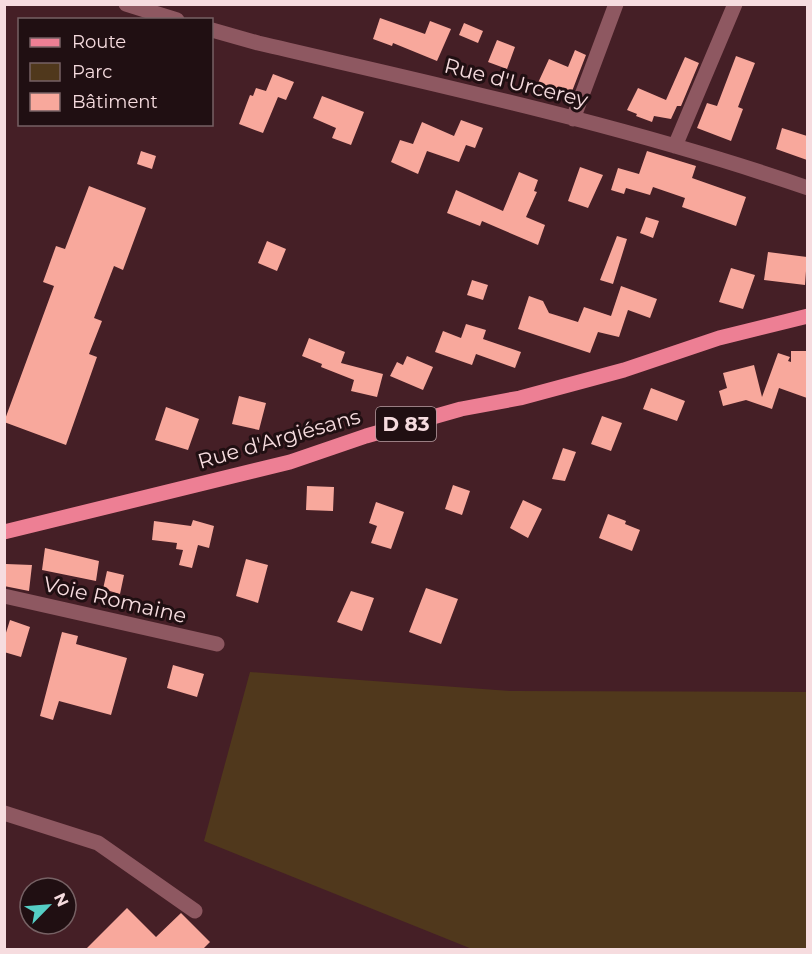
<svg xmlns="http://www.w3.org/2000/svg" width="812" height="954" viewBox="0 0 812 954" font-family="Montserrat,sans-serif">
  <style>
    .green { fill: #50381c }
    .building { fill: #f8a89c }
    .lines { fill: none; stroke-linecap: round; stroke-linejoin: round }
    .minor { stroke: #8e5861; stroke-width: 15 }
    .major { stroke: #ed7f94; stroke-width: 15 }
    .labels { text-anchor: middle; stroke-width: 6; stroke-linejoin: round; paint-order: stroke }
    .shield { fill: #200f12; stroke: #b69ea2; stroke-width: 1.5 }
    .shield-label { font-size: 20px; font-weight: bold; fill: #f6dcdf }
    .street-label { font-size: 21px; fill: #f6dcdf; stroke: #200f12 }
  </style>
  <rect width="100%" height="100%" fill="#451f26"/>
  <path class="green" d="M250 672 510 691 807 692V949H472L204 841Z"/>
  <path class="building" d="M380 18 425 34 430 21 451 29 437 61 393 43 392 46 373 39Z
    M464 23 483 31 478 43 459 35Z
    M497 40 515 47 507 69 488 62Z
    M575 50 586 55 571 94 567 92 565 95 537 85 549 59 568 67Z
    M736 56 755 63 738 107 743 109 731 141 697 128 707 103 717 106Z
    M685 57 699 63 681 106H677L671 119 654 116 652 122 636 116 637 114 627 110 638 88 666 100Z
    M273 74 294 82 286 100 278 97 263 133 239 124 250 95 253 96 256 88 266 91Z
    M322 96 364 112 351 145 332 138 336 128 313 118Z
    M461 120 483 128 475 148 466 145 459 162 427 151 418 174 391 162 400 140 413 144 422 122 454 136Z
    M782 128 807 136V160L776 149Z
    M141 151 156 156 152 169 137 164Z
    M647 151 696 166 692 178 746 197 736 226 682 207 685 198 653 187 650 195 626 188 624 194 611 190 618 168 639 174Z
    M580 167 603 175 588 208 568 201Z
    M519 172 538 180 534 191 537 192 526 217 545 225 538 245 482 221 480 226 447 213 456 190 503 211Z
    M89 186 146 208 123 270 114 266 94 318 102 321 89 354 97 357 66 445 4 422 54 286 43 282 56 246 65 249Z
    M646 217 659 221 653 238 640 233Z
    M617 236 627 239 613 284 600 280Z
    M267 241 286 249 277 271 258 263Z
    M768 252 807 257 805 285 764 280Z
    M731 268 755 275 743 309 719 302Z
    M472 280 488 285 483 300 467 295Z
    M621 286 657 299 650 318 628 310 619 337 598 332 590 353 518 329 529 296 543 301 549 313 578 322 584 307 611 316Z
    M466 324 486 330 483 339 521 352 515 368 476 354 472 365 435 352 443 331 461 338Z
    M309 338 345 352 341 363 383 374 377 397 351 391 354 380 321 367 322 364 302 356Z
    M791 351H807V398L779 388 772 409 746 400 723 406 719 391 727 388 723 373 754 365 762 397 778 353 790 357 788 361 791 362Z
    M407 356 433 367 423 390 390 376 397 362 403 365Z
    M651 388 685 401 677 421 643 409Z
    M239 396 266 403 259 430 232 424Z
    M166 407 199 419 188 450 155 440Z
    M602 416 622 423 611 451 591 444Z
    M563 448 576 452 565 481 552 479Z
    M453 485 470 491 462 515 445 509Z
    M307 486 334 487 333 511 306 510Z
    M523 500 542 509 528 538 510 528Z
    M376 502 404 512 391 549 371 543 377 526 369 523Z
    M608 514 626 521 625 524 640 530 632 551 599 538Z
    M193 520 214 526 209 548 198 545 192 568 179 565 183 550 176 549 177 543 152 540 154 521 191 526Z
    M45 548 99 561 96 581 42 570Z
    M246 559 268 565 258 603 236 596Z
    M6 564 32 565 29 591 4 586Z
    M107 571 124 575 120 594 103 589Z
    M426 588 458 599 441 644 409 632Z
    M351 591 374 598 362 631 337 622Z
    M10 620 30 627 21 657 4 652V639Z
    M62 632 78 636 76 644 127 658 111 715 59 701 53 720 40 716Z
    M173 665 204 674 197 697 167 688Z
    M127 908 156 937 181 913 210 942 202 950H85Z"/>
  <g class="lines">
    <path class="minor" d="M126 4 177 20
      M212 30 258 43C442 86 629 126 808 188
      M573 119 616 4
      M675 146 735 4
      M4 596 217 644
      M4 813 98 843 195 911"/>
    <path class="major" d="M4 532 290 462 366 436 461 409 520 398 624 370 719 338 808 316"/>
  </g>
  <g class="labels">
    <rect class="shield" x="376" y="407" width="60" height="34" rx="4.5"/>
    <g class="shield-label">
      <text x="406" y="431">D 83</text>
    </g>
    <g class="street-label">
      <text transform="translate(516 83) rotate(14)" y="7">Rue d'Urcerey</text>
      <text transform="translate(279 439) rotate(-16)" y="7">Rue d'Argiésans</text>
      <text transform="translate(115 600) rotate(13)" y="7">Voie Romaine</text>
    </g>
  </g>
  <rect width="812" height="954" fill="none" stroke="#f6dcdf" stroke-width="12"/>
  <rect x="18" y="18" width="195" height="108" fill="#200f12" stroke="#766164" stroke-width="1.5"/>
  <rect x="30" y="38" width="30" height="9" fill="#ed7f94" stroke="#766164" stroke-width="1.5"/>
  <text x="72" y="48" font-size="18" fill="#f6dcdf">Route</text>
  <rect x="30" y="63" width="30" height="18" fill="#50381c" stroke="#766164" stroke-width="1.5"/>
  <text x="72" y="78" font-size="18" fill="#f6dcdf">Parc</text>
  <rect x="30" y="93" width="30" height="18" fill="#f8a89c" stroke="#766164" stroke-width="1.5"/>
  <text x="72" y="108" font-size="18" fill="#f6dcdf">Bâtiment</text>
  <g transform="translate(48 906) rotate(65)"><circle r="28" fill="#200f12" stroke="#766164" stroke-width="1.5"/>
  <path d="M0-4.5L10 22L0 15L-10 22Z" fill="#55cec5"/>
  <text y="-9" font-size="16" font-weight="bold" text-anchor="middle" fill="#f6dcdf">N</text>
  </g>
</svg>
